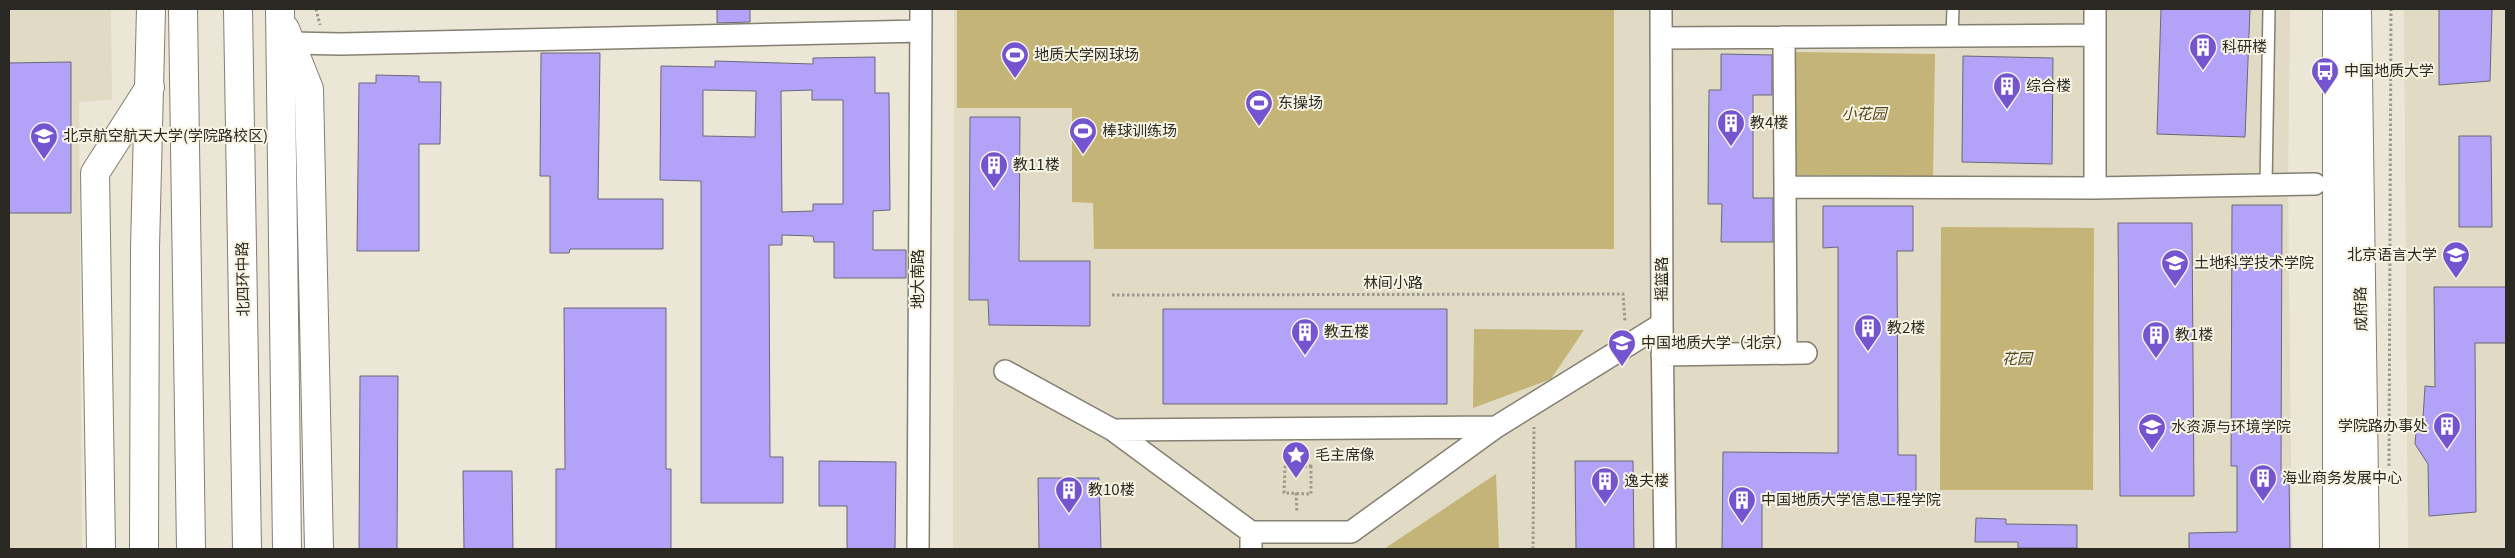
<svg xmlns="http://www.w3.org/2000/svg" width="2515" height="558" viewBox="0 0 2515 558" font-family="Georgia,'Noto Sans SC',serif">
  <style>
    .built { fill: #e1dac4 }
    .green { fill: #c5b477 }
    .building { fill: #b2a3f8; stroke: #6b6977; fill-rule: evenodd }
    .lines { fill: none; stroke-linecap: round; stroke-linejoin: round }
    .service-casing { stroke: #847f71; stroke-width: 14 }
    .minor-casing { stroke: #847f71; stroke-width: 24 }
    .tertiary-casing { stroke: #847f71; stroke-width: 30 }
    .secondary-casing { stroke: #847f71; stroke-width: 30 }
    .trunk-casing { stroke: #847f71; stroke-width: 30 }
    .path { stroke: #9c988c; stroke-width: 3; stroke-dasharray: 2.5 2.5; stroke-linecap: butt }
    .service { stroke: #fff; stroke-width: 11 }
    .minor { stroke: #fff; stroke-width: 21 }
    .tertiary { stroke: #fff; stroke-width: 28 }
    .secondary { stroke: #fff; stroke-width: 28 }
    .trunk { stroke: #fff; stroke-width: 28 }
    .labels { text-anchor: middle; stroke-width: 4; stroke-linejoin: round; paint-order: stroke }
    .poi-label { font-size: 15px; fill: #2a2923; stroke: #f8f4e3; text-anchor: start }
    .park-label { font-size: 15px; font-style: italic; fill: #53471e; stroke: #f8f4e3 }
    .street-label { font-size: 15px; fill: #2a2923; stroke: #f8f4e3 }
  </style>
  <rect width="100%" height="100%" fill="#ebe6d6"/>
  <path class="built" d="M9 9H111L112 100 79 102 82 549H9Z
    M954 9H2290L2288 184 2292 549H953Z
    M2404 9H2506V549H2408Z"/>
  <path class="green" d="M957 9H1614V249H1094L1093 203 1072 202V108H957Z
    M1796 52 1935 54 1933 177 1794 175Z
    M1941 227 2094 228 2093 490H1940Z
    M1474 329 1584 330 1551 379 1473 408Z
    M1496 474 1499 549H1384Z"/>
  <path class="building" d="M717 9H750V22L717 23Z
    M2161 9H2250L2245 137 2157 134Z
    M2439 9H2492L2490 81 2439 85Z
    M541 53H600L598 199H663V249H570L569 253H550V176H540Z
    M1721 54 1772 55V95H1753V198H1773V242H1721L1722 204H1708L1709 90H1721Z
    M1963 56 2053 58 2052 164 1962 162Z
    M875 57V93H889L890 210 873 211V250H906V278H834V242H814L813 236 782 235V245H769L770 457H783V503H701V181L660 180 661 66 715 67V61L813 64V58ZM703 90 756 91 755 137 703 136ZM812 90V100H843V204H813V211L782 212 781 91Z
    M71 62V213H9V63Z
    M376 75 419 76V82H441L440 144H419V251H357L359 83H376Z
    M970 117H1020L1019 261H1090V326L989 325 988 300H969Z
    M2459 136H2491L2492 227H2459Z
    M2232 205H2282L2281 471H2289L2290 549H2189V533L2237 532V466H2231Z
    M1823 206H1913V251H1897L1898 455H1916V503H1821V500L1762 499V549H1722L1723 452 1838 453V247L1823 248Z
    M2118 223H2192L2194 496H2120Z
    M2434 287H2506V343H2475L2476 512 2429 516 2428 464 2415 444 2416 432 2423 418 2425 386 2435 387Z
    M564 308H666V469H671V549H556V469H565Z
    M1163 309H1447V404H1163Z
    M360 376H398L397 549H359Z
    M819 461 896 462 895 549H847V506H819Z
    M1575 461H1633L1634 549H1576Z
    M463 471H512L513 549H464Z
    M1038 478H1099L1101 549H1039Z
    M1976 518 2006 519V524L2077 525V548H2018V542H1975Z"/>
  <g class="lines">
    <g class="service-casing">
      <path id="service" d="M1952 36 1953 9
        M2266 185 2269 9"/>
    </g>
    <g class="minor-casing">
      <path id="minor" d="M1661 9 1662 324 1665 549
        M1784 37 1785 187
        M1662 38 2095 35
        M291 43 341 44 921 31
        M2095 188V9
        M1786 353 1785 187 2095 188 2315 184
        M1662 355 1806 353
        M1005 371 1113 430 1251 532H1351L1496 427 1662 324
        M1113 430 1496 427
        M918 549 921 9
        M1251 549V532"/>
    </g>
    <g class="tertiary-casing">
      <path id="tertiary" d="M280 9 287 549
        M285 29 309 89 319 549
        M101 549 95 173 150 87
        M144 549 145 248 151 9"/>
    </g>
    <g class="secondary-casing">
      <path id="secondary" d="M2357 9 2365 549
        M2337 549V9"/>
    </g>
    <g class="trunk-casing">
      <path id="trunk" d="M183 9 191 549
        M238 9 247 549"/>
    </g>
    <path class="path" d="M316 9 320 25
      M1112 295 1623 294 1625 322
      M1311 466V494L1284 493 1285 467Z
      M2389 466 2391 9
      M1296 467V447
      M1296 493 1297 513
      M1533 549 1534 427"/>
    <use href="#service" class="service"/>
    <use href="#minor" class="minor"/>
    <use href="#tertiary" class="tertiary"/>
    <use href="#secondary" class="secondary"/>
    <use href="#trunk" class="trunk"/>
  </g>
  <defs>
    <g id="building-pin" transform="scale(1.4375)"><path d="M0 17L-7.5 6A9.5 9.5 0 1 1 7.5 6Z" fill="#7555cf" stroke="#f8f4e3"/><path d="M-4-6H4V6H1V3H-1V6H-4ZM-2.5-4.3h1.7v1.8h-1.7ZM.8-4.3h1.7v1.8H.8ZM-2.5-1h1.7V.8h-1.7ZM.8-1h1.7V.8H.8Z" fill="#fff"/></g>
    <g id="stadium-pin" transform="scale(1.4375)"><path d="M0 17L-7.5 6A9.5 9.5 0 1 1 7.5 6Z" fill="#7555cf" stroke="#f8f4e3"/><path d="M0-5a6.5 5 0 1 0 0 10a6.5 5 0 1 0 0-10ZM-3.5-1.8h7v3.6h-7Z" fill="#fff"/></g>
    <g id="bus-pin" transform="scale(1.4375)"><path d="M0 17L-7.5 6A9.5 9.5 0 1 1 7.5 6Z" fill="#7555cf" stroke="#f8f4e3"/><path d="M-5-6H5V4H4V6H2V4H-2V6H-4V4H-5ZM-3.5-4V0h7V-4ZM-3.5 1.2v1.5H-2V1.2ZM2 1.2v1.5H3.5V1.2Z" fill="#fff"/></g>
    <g id="university-pin" transform="scale(1.4375)"><path d="M0 17L-7.5 6A9.5 9.5 0 1 1 7.5 6Z" fill="#7555cf" stroke="#f8f4e3"/><path d="M0-5L7-2L0 1L-7-2ZM-4 1L0 2.5L4 1V4Q0 6-4 4Z" fill="#fff"/></g>
    <g id="school-pin" transform="scale(1.4375)"><path d="M0 17L-7.5 6A9.5 9.5 0 1 1 7.5 6Z" fill="#7555cf" stroke="#f8f4e3"/><path d="M0-5L7-2L0 1L-7-2ZM-4 1L0 2.5L4 1V4Q0 6-4 4Z" fill="#fff"/></g>
    <g id="sight-pin" transform="scale(1.4375)"><path d="M0 17L-7.5 6A9.5 9.5 0 1 1 7.5 6Z" fill="#7555cf" stroke="#f8f4e3"/><path d="M0-6L1.8-2.2L6-1.7L2.9 1.2L3.7 5.4L0 3.3L-3.7 5.4L-2.9 1.2L-6-1.7L-1.8-2.2Z" fill="#fff"/></g>
  </defs>
  <g fill-rule="evenodd">
    <use href="#building-pin" x="2203" y="47"/>
    <use href="#stadium-pin" x="1015" y="55"/>
    <use href="#bus-pin" x="2325" y="71"/>
    <use href="#building-pin" x="2007" y="86"/>
    <use href="#stadium-pin" x="1259" y="103"/>
    <use href="#building-pin" x="1731" y="123"/>
    <use href="#stadium-pin" x="1083" y="131"/>
    <use href="#university-pin" x="44" y="136"/>
    <use href="#building-pin" x="994" y="165"/>
    <use href="#university-pin" x="2456" y="255"/>
    <use href="#university-pin" x="2175" y="263"/>
    <use href="#building-pin" x="1868" y="328"/>
    <use href="#building-pin" x="1305" y="332"/>
    <use href="#building-pin" x="2156" y="335"/>
    <use href="#university-pin" x="1622" y="343"/>
    <use href="#building-pin" x="2447" y="426"/>
    <use href="#school-pin" x="2152" y="427"/>
    <use href="#sight-pin" x="1296" y="455"/>
    <use href="#building-pin" x="2263" y="478"/>
    <use href="#building-pin" x="1605" y="481"/>
    <use href="#building-pin" x="1069" y="490"/>
    <use href="#building-pin" x="1742" y="500"/>
  </g>
  <g class="labels">
    <g class="poi-label">
      <text x="2222" y="52">科研楼</text>
      <text x="1034" y="60">地质大学网球场</text>
      <text x="2344" y="76">中国地质大学</text>
      <text x="2026" y="91">综合楼</text>
      <text x="1278" y="108">东操场</text>
      <text x="1750" y="128">教4楼</text>
      <text x="1102" y="136">棒球训练场</text>
      <text x="63" y="141">北京航空航天大学(学院路校区)</text>
      <text x="1013" y="170">教11楼</text>
      <text x="2437" y="260" text-anchor="end">北京语言大学</text>
      <text x="2194" y="268">土地科学技术学院</text>
      <text x="1887" y="333">教2楼</text>
      <text x="1324" y="337">教五楼</text>
      <text x="2175" y="340">教1楼</text>
      <text x="1641" y="348">中国地质大学（北京）</text>
      <text x="2428" y="431" text-anchor="end">学院路办事处</text>
      <text x="2171" y="432">水资源与环境学院</text>
      <text x="1315" y="460">毛主席像</text>
      <text x="2282" y="483">海业商务发展中心</text>
      <text x="1624" y="486">逸夫楼</text>
      <text x="1088" y="495">教10楼</text>
      <text x="1761" y="505">中国地质大学信息工程学院</text>
    </g>
    <g class="park-label">
      <text x="1864" y="119">小花园</text>
      <text x="2017" y="364">花园</text>
    </g>
    <g class="street-label">
      <text transform="translate(243 279) rotate(-91)" y="5">北四环中路</text>
      <text transform="translate(918 279) rotate(-90)" y="5">地大南路</text>
      <text transform="translate(1662 279) rotate(-90)" y="5">摇篮路</text>
      <text x="1393" y="288">林间小路</text>
      <text transform="translate(2361 309) rotate(-91)" y="5">成府路</text>
    </g>
  </g>
  <rect width="2515" height="558" fill="none" stroke="#2a2923" stroke-width="20"/>
</svg>
